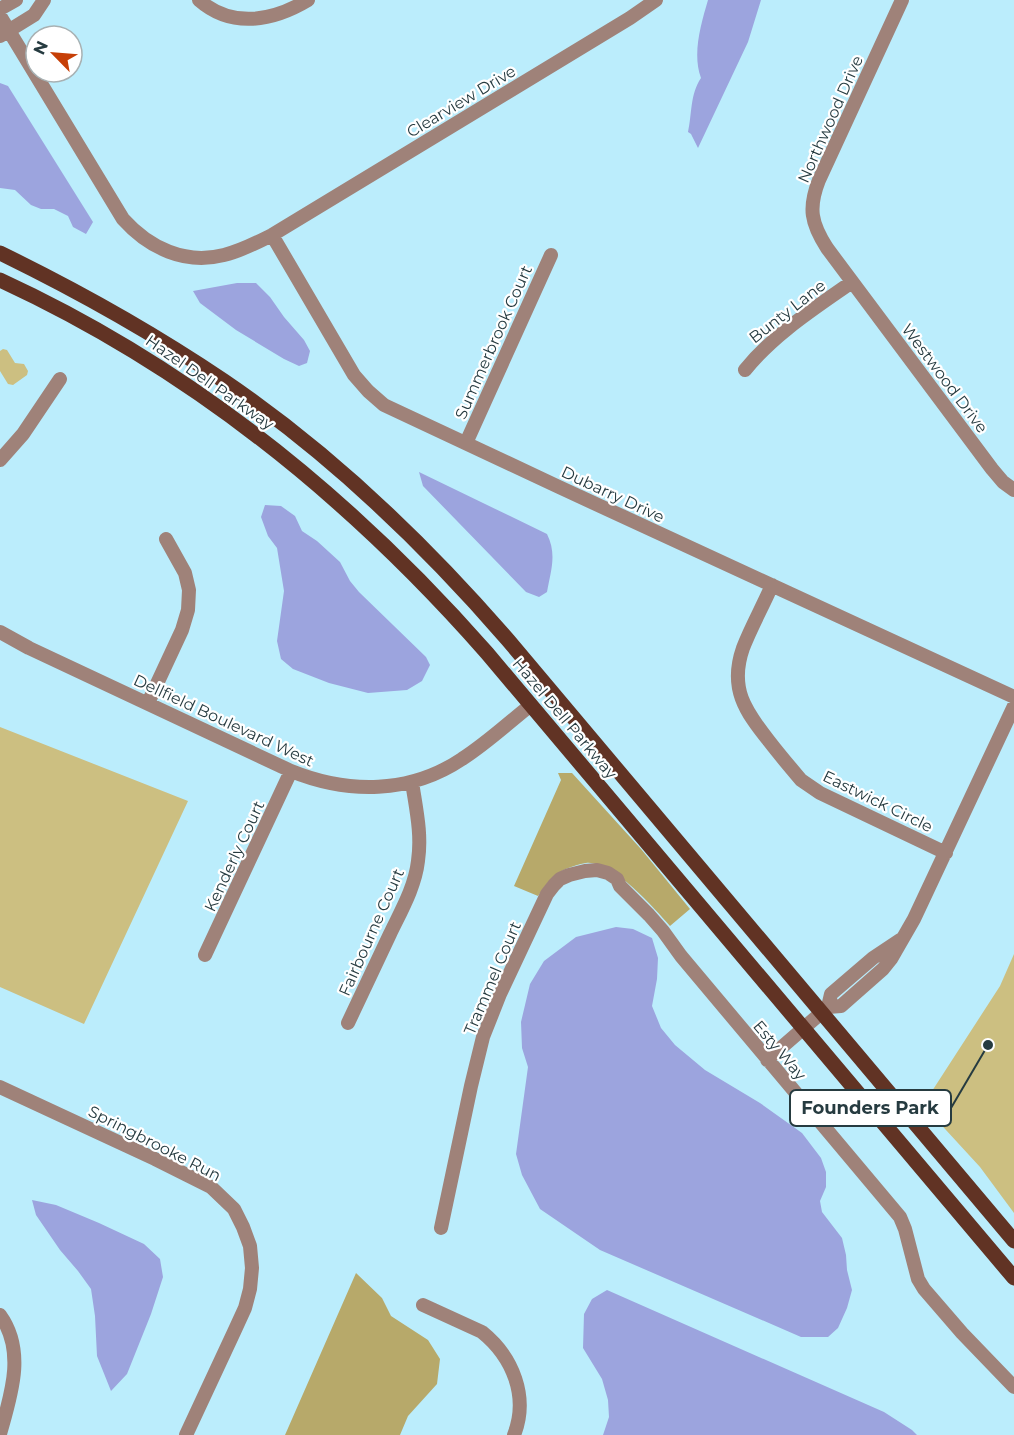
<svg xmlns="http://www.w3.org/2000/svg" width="1014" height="1435" viewBox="0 0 1014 1435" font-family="Montserrat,sans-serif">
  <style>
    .green { fill: #ccbf81 }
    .forest { fill: #b7a96a }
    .water { fill: #9ca4de }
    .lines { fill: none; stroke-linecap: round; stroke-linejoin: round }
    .minor { stroke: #9f8279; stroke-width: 14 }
    .major { stroke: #613324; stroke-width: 15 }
    .labels { text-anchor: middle; stroke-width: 4.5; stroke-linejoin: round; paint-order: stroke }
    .street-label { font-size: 16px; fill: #263b40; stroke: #fff }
    .leader { fill: none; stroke: #263b40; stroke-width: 2 }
    .callout-dot { fill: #263b40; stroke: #fff; stroke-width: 2 }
    .callout { fill: #fff; stroke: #263b40; stroke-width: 2 }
    .callout-label { font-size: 18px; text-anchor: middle; font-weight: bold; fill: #263b40 }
  </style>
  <rect width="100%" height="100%" fill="#bbedfc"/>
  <path class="green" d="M3 349 7 350 15 363 24 364 28 371 27 375 13 385 8 384 0 371V351Z
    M0 727 188 801 84 1024 0 987Z
    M1014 954V1213L980 1167 923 1105 1000 986Z"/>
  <path class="forest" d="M558 773H572L641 849 690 909 670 926C654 908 612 860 586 863 579 864 566 868 560 872 551 876 544 888 538 896L514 886 561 780Z
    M356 1273 382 1298 391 1316 428 1340 440 1359 437 1384 408 1416 400 1435H285Z"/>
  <path class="water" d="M708 0H761L748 42 698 148 691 134 688 132C692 114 690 94 701 78 692 54 701 24 708 0Z
    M0 83 8 86 93 222 86 234 73 227 68 216 54 209H41L31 205 15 190 0 188Z
    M237 283H256L270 297 284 317 304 340 310 351 307 363 299 366 284 359 236 330 200 303 193 291Z
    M419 472 547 534C557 554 551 570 547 592L539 597 526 592 423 486Z
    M265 505 281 506 295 516 302 531 317 541 340 562 350 581 359 592 426 657 430 665 422 681 407 690 368 693 329 683 293 669 281 659 277 641 284 591 277 548 268 536 261 517Z
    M616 927 633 929 652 938 658 958 657 979 652 1006 661 1028 675 1045 705 1070 760 1103 802 1133 821 1158 826 1172V1187L820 1201 822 1212 842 1238 846 1255 847 1270 852 1290 847 1308 838 1328 828 1337H801L600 1250 540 1209 522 1175 516 1154 528 1067 522 1048 521 1022 530 984 544 961 576 937Z
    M32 1200 56 1205 99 1223 144 1244 160 1259 163 1277 151 1314 127 1374 111 1391 97 1356 95 1316 91 1289 78 1271 60 1250 36 1215Z
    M607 1290 884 1412 912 1430 917 1435H603L609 1417 608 1400 602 1379 583 1348 584 1314 592 1299Z"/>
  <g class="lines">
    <path class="minor" d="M199 0C232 29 273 21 308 0
      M902 0 819 180C808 208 811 223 827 248L992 469 1003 482 1014 490
      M0 9 16 0
      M0 16 123 219C149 248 185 265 224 255 241 251 256 243 272 235L630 18 656 0
      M0 36 34 15 44 0
      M272 235 354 375 368 391 384 405 559 487 1014 697
      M745 370C774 334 815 308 852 282
      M466 443 551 255
      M0 460 23 434 60 379
      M772 585C763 606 751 627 743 648 729 688 745 711 769 741 779 754 790 767 801 780L820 793 946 853
      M0 632 29 648 291 771C348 794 410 794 462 759 487 743 508 723 531 705
      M148 703 182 630 188 610 189 590 185 573 166 539
      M205 955 291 771
      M828 1007 831 994 873 958 900 940
      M348 1023C362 993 376 964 390 934 401 911 415 887 418 861 422 834 416 809 412 782
      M767 1060 828 1007 841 1006 883 969 891 959 914 919 1014 706
      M0 1087 155 1159 211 1187 234 1209 243 1227 250 1246 252 1268 250 1289 245 1308 234 1332 186 1435
      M441 1228 471 1086 483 1037 500 994 547 894 554 885 560 879 569 875 585 871 597 870 608 873 617 879 620 886 649 915 663 931 681 956 900 1217 905 1229 918 1279 924 1289 962 1333 1014 1387
      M423 1305 482 1332C513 1357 529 1397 514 1435
      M0 1315C26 1351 11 1395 0 1434"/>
    <path class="major" d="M0 253C78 291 153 333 224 381 330 453 424 543 508 640L1014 1241
      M0 280C189 367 350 497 487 653L1014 1278"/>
  </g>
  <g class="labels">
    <g class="street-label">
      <text transform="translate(461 101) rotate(-31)" y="6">Clearview Drive</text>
      <text transform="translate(830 119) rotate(-66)" y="6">Northwood Drive</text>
      <text transform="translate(787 311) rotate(-38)" y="6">Bunty Lane</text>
      <text transform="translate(493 342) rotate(-66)" y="6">Summerbrook Court</text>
      <text transform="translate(945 378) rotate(53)" y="6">Westwood Drive</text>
      <text transform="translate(210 382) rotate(35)" y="6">Hazel Dell Parkway</text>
      <text transform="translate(613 494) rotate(25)" y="6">Dubarry Drive</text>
      <text transform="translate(565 718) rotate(50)" y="6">Hazel Dell Parkway</text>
      <text transform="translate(224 720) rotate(25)" y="6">Dellfield Boulevard West</text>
      <text transform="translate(878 801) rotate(26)" y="6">Eastwick Circle</text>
      <text transform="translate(234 856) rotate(-65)" y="6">Kenderly Court</text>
      <text transform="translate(371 932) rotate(-66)" y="6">Fairbourne Court</text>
      <text transform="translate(492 978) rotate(-67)" y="6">Trammel Court</text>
      <text transform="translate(780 1050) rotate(50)" y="6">Esty Way</text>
      <text transform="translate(155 1143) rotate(27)" y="6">Springbrooke Run</text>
    </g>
  </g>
  <path class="leader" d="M988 1045L951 1108"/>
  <circle class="callout-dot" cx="988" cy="1045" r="6"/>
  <rect class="callout" x="790" y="1090" width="161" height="36" rx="6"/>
  <g class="callout-label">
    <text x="870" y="1114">Founders Park</text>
  </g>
  <g transform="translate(54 54) rotate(295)"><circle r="28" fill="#ffffff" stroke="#a8b1b3" stroke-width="1.5"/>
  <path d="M0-4.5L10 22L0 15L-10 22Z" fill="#c63f07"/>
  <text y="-9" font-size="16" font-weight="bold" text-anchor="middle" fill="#263b40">N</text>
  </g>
</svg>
